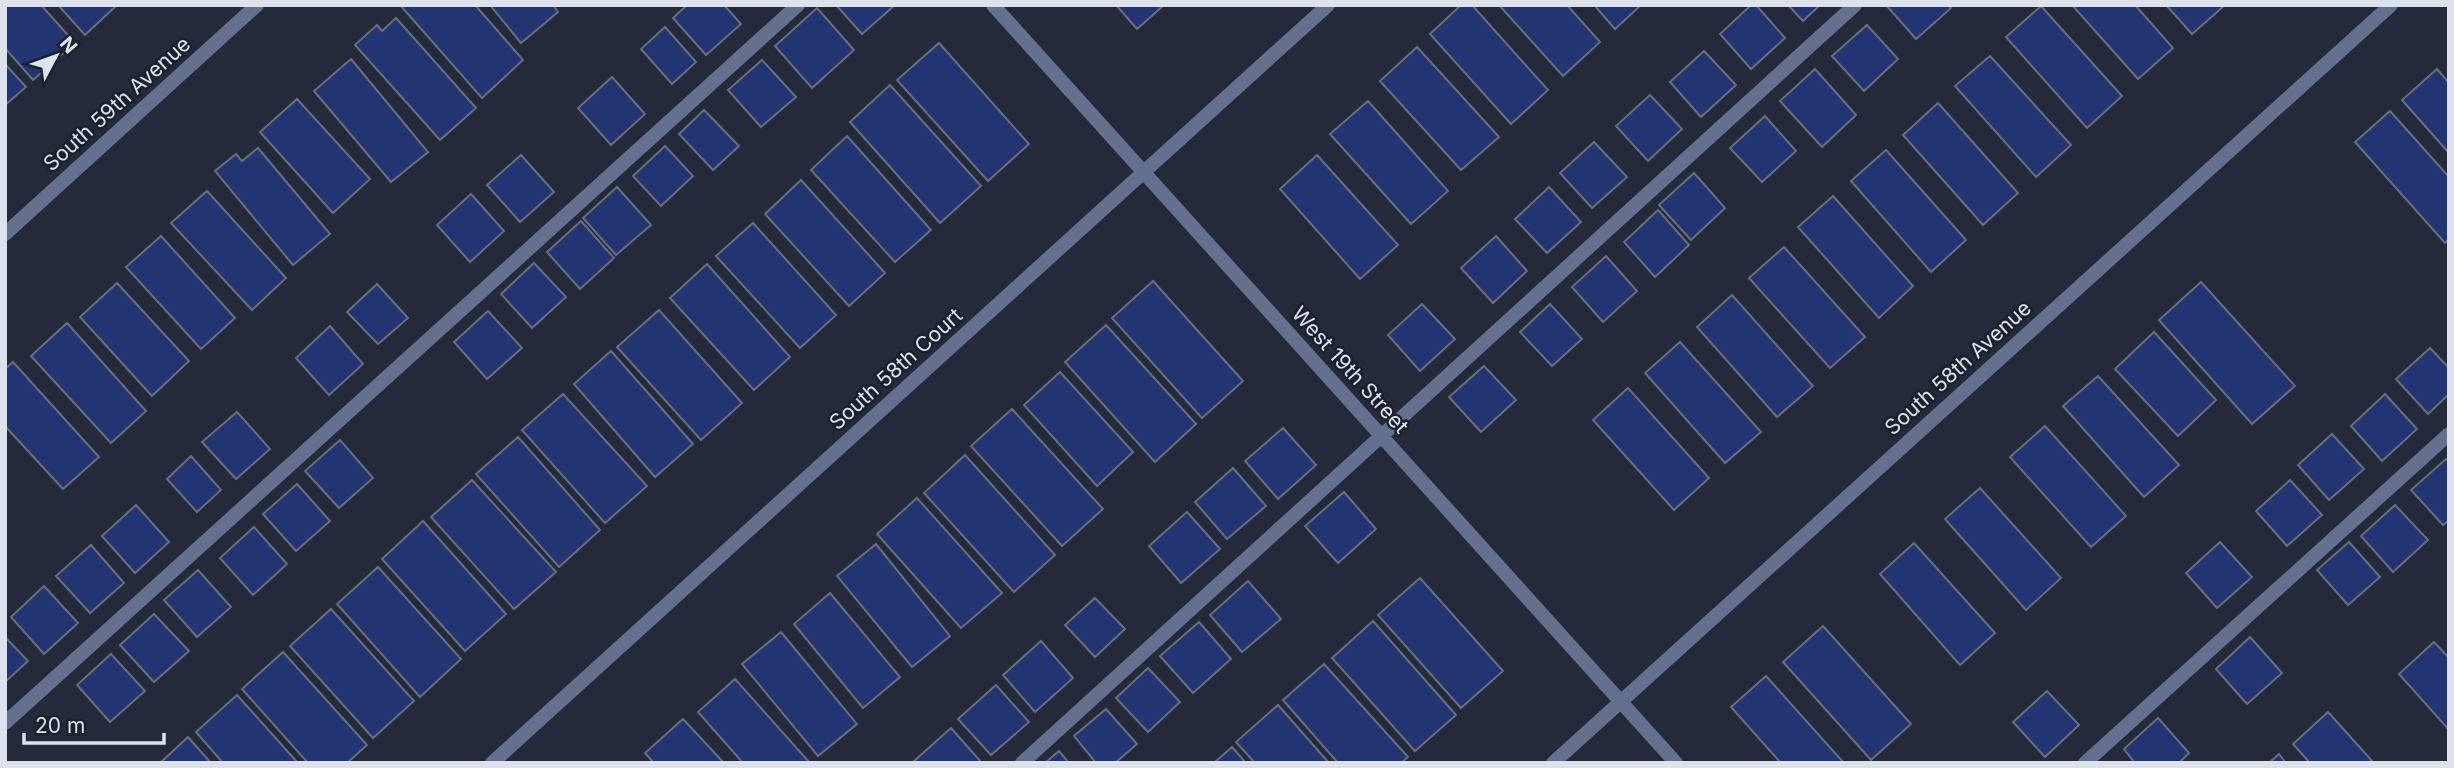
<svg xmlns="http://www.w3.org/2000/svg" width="2454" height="768" viewBox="0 0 2454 768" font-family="Inter,sans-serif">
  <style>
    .building { fill: #233472; stroke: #676d7f; stroke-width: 2 }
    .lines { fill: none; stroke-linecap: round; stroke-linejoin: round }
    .lane { stroke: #65708e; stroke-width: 14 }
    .street { stroke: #65708e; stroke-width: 14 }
    .labels { text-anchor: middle; stroke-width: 5; stroke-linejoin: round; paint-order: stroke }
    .street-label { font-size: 21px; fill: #dee2ec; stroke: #1b202e }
  </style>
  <rect width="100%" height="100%" fill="#242a39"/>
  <path class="building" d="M5 5H41L75 43 33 80 5 48Z
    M58 5H117L85 35Z
    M400 5H475L523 60 482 98Z
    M490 5H553L558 12 521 43Z
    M687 5H724L741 24 706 55 673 18Z
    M836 5H895L862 34Z
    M1116 5H1164L1137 29Z
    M1461 5H1472L1548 90 1511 124 1430 34Z
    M1499 5H1567L1600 42 1563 76Z
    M1594 5H1641L1615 29Z
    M1751 5H1756L1785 38 1751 69 1720 34Z
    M1788 5H1820L1803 21Z
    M1886 5H1948L1951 8 1916 39Z
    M2072 5H2135L2173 48 2138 79Z
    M2166 5H2225L2192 34Z
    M2041 6 2122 96 2087 128 2006 37Z
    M817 8 854 50 812 88 775 46Z
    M396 18 476 108 440 140 355 45 377 25 382 31Z
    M1867 25 1898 59 1864 91 1832 56Z
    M665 27 696 62 672 84 641 49Z
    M939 43 1029 144 988 181 897 80Z
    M1417 47 1499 137 1461 170 1380 81Z
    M1704 51 1736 85 1701 117 1670 82Z
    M1990 56 2071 145 2036 177 1955 86Z
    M351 59 428 152 391 182 314 91Z
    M762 60 796 97 761 127 728 90Z
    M5 64 26 87 5 105Z
    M1815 69 1856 115 1822 147 1780 101Z
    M2437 69 2449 83V153L2402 100Z
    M612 77 645 114 611 145 578 108Z
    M890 85 981 186 940 223 850 122Z
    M1650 95 1682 129 1648 161 1616 126Z
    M297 99 370 179 333 213 260 132Z
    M1368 101 1448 191 1411 224 1330 134Z
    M1938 103 2018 193 1983 225 1903 135Z
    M704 110 739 146 713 170 679 134Z
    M2390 111 2449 177V239L2445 243 2355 142Z
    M1765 116 1796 151 1762 182 1730 148Z
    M847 136 931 230 895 262 811 170Z
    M1594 142 1627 177 1592 208 1560 173Z
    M665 146 693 176 661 206 633 176Z
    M258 148 330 234 293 265 215 171 236 154 242 161Z
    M1886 150 1966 240 1931 272 1851 181Z
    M521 155 554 192 520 222 487 185Z
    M1317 155 1398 245 1360 279 1280 189Z
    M1694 173 1725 208 1691 240 1659 205Z
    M801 180 885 273 849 306 765 214Z
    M617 187 651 225 616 255 583 218Z
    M1549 187 1581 222 1547 253 1515 219Z
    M207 191 286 278 252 310 171 223Z
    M471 194 504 231 470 262 437 225Z
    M1833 196 1913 286 1879 318 1798 227Z
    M1658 210 1689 245 1655 277 1624 242Z
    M581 221 614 258 580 289 547 252Z
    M753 223 836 315 800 348 716 256Z
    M161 236 235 318 201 349 126 267Z
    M1496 236 1527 271 1493 303 1461 268Z
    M1784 247 1865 337 1830 368 1749 278Z
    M1606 256 1637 291 1603 322 1572 287Z
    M534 263 566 297 532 328 501 294Z
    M707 264 790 357 754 390 670 298Z
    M1153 281 1243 381 1202 418 1112 318Z
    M2201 282 2295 386 2252 424 2159 320Z
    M117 283 189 361 152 396 80 317Z
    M377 284 408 318 378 344 347 312Z
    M1732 295 1813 386 1777 417 1697 327Z
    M1422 304 1455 339 1420 371 1388 335Z
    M1550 304 1582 339 1552 366 1520 332Z
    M659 310 742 403 701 440 617 347Z
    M488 311 522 348 487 379 454 342Z
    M67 323 146 411 111 443 31 356Z
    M1106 325 1196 424 1155 462 1065 362Z
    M330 326 363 364 329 395 296 358Z
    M2154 332 2216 400 2178 436 2115 369Z
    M1680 342 1761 432 1725 463 1645 373Z
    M2430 348 2449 368V394L2428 414 2396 379Z
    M611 351 693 444 655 477 574 384Z
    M13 362 99 457 63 489 5 426V369Z
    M1484 366 1516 400 1481 432 1449 397Z
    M1060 372 1133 452 1097 486 1024 405Z
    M2098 376 2179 465 2144 497 2063 406Z
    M1628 388 1709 478 1674 510 1593 420Z
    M563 394 647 486 605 523 522 430Z
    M2385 394 2417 429 2382 461 2351 426Z
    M1012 409 1103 509 1062 546 971 446Z
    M237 412 270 449 236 479 202 442Z
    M2045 426 2126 516 2091 547 2010 457Z
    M1283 428 1316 465 1278 499 1245 461Z
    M2332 434 2364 469 2329 500 2298 465Z
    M518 437 600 530 559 567 476 474Z
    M340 440 373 478 339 508 305 471Z
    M965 455 1055 555 1014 592 924 493Z
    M191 456 221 490 197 512 167 479Z
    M2446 459 2449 462V520L2443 525 2411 490Z
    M1233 468 1266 506 1227 539 1195 502Z
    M472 480 556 572 514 609 431 517Z
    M2290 480 2322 515 2287 546 2256 511Z
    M297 484 330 521 296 551 263 514Z
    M1980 488 2061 578 2026 610 1945 519Z
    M1344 492 1376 529 1338 563 1305 526Z
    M917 498 1002 593 961 628 877 534Z
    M136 505 169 542 135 573 102 536Z
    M2395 505 2428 540 2393 572 2361 536Z
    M1187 512 1220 549 1181 583 1149 546Z
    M423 521 506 614 465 651 382 559Z
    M254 527 287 564 253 595 220 558Z
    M2220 542 2252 577 2217 608 2186 573Z
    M2349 542 2380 577 2348 605 2317 570Z
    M1914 543 1995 633 1960 665 1880 574Z
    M876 544 950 636 912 667 837 576Z
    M91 545 124 583 90 613 56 576Z
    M378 567 461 659 420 697 337 604Z
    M198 570 231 607 197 637 164 600Z
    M1420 578 1503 671 1461 708 1378 615Z
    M1248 581 1281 619 1242 652 1210 615Z
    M44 586 78 623 44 654 11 617Z
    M830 593 900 677 863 708 794 624Z
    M1095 598 1125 629 1095 657 1065 625Z
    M331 609 414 701 373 738 290 646Z
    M154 614 189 651 154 682 120 645Z
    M1373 621 1456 715 1415 751 1332 658Z
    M1199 622 1231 659 1193 693 1160 656Z
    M1823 626 1911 724 1871 760 1783 662Z
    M781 632 857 724 818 756 742 664Z
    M5 637 28 661 5 682Z
    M2250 637 2282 673 2247 704 2216 669Z
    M1041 641 1073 678 1035 712 1003 675Z
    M2434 642 2449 658V730L2399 674Z
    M283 652 367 745 347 763H308L242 689Z
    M111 654 145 691 110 722 77 685Z
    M1324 664 1408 757 1401 763H1338L1283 700Z
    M1148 668 1180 702 1148 732 1116 698Z
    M1766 676 1844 763H1781L1731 707Z
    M735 679 810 763H743L698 712Z
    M996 685 1029 722 991 755 958 719Z
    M2047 691 2079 725 2045 757 2013 722Z
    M237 695 298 763H223L196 732Z
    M1278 705 1329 763H1255L1236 742Z
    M1106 709 1137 744 1115 763H1096L1074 736Z
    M2328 712 2374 763H2310L2293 744Z
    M2158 718 2189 753 2179 763H2135L2124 749Z
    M683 719 724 763H654L645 753Z
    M951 728 982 763H914L913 762Z
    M188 737 211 763H160Z
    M1232 747 1246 763H1214Z
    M1059 751 1069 763H1045Z
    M2279 754 2286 763H2269Z"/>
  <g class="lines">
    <path class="lane" d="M5 723 798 5
      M1022 763 1855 5
      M2085 763 2449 434"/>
    <path class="street" d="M993 5 1676 763
      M5 234 257 5
      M492 763 1328 5
      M1553 763 2391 5"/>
  </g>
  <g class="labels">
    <g class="street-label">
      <text transform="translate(117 104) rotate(-42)" y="7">South 59th Avenue</text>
      <text transform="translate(1958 368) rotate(-42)" y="7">South 58th Avenue</text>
      <text transform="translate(896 369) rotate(-42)" y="7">South 58th Court</text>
      <text transform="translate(1350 370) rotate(48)" y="7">West 19th Street</text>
    </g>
  </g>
  <rect width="2454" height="768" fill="none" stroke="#dee2ec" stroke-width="14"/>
  <g transform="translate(56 56) rotate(49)" stroke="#1b202e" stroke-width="5" paint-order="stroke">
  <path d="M0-5L12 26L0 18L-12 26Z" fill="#dee2ec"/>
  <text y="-10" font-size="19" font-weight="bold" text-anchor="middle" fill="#dee2ec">N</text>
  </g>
  <path d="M24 733v10h140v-10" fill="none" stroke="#dee2ec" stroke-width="3.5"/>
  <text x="35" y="733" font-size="21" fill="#dee2ec" stroke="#1b202e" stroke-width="5" paint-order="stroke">20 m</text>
</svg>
